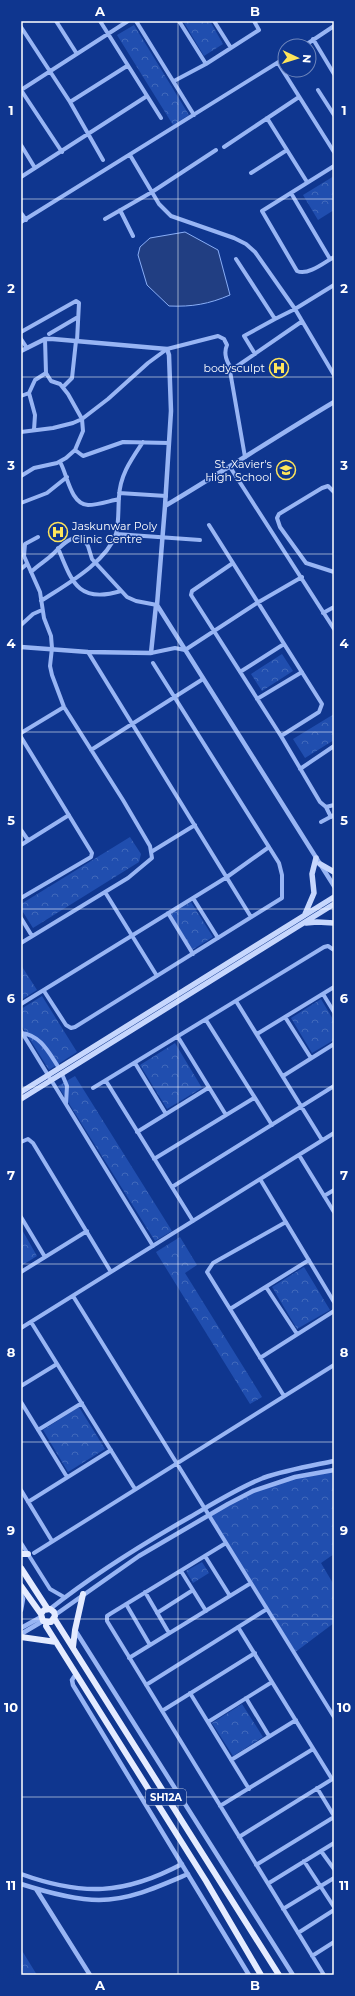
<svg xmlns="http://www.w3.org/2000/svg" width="355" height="1996" viewBox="0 0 355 1996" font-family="Montserrat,sans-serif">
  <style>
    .park { fill: url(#park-crowns) }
    .water { fill: #213e82; stroke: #89aef7 }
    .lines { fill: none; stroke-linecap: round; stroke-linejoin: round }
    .minor { stroke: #98b5f4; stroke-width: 4 }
    .tertiary { stroke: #98b5f4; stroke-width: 4.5 }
    .secondary { stroke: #c7d7fd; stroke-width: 5.5 }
    .primary { stroke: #e4ebff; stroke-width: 6 }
    .grid { fill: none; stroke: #fff; stroke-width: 1; stroke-opacity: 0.55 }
    .labels { text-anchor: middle; stroke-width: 3; stroke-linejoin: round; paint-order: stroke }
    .shield { fill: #0f368f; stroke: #b7c3dd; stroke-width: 1 }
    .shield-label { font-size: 10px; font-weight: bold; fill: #fff }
    .poi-label { font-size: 11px; fill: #fff; stroke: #0f368f; text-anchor: end }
    .neatline { fill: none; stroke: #fff; stroke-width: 1.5 }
    .grid-label { font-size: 13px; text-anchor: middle; font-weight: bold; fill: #fff }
  </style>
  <defs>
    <pattern id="park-crowns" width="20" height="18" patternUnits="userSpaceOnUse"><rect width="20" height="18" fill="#204eaf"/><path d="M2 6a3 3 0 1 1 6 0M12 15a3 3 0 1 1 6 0" fill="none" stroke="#4169bb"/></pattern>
  </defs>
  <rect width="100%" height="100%" fill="#0f368f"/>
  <path class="park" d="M183 21H210L223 44 204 56Z
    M134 25 189 115 173 125 117 35Z
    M334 176V210L318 220 303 195Z
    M282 654 293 671 262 691 251 674Z
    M334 714V740L305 758 293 739Z
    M130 837 141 854 139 862 33 928 21 909V904Z
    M191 902 213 937 192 950 171 914Z
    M21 965 37 990 21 1000Z
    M42 996 77 1052 49 1070 21 1025V1009Z
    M321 999 334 1021V1040L312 1053 291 1018Z
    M175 1043 202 1088 167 1109 140 1065Z
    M75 1076 172 1231 155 1241 58 1086Z
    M21 1228 37 1256 21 1266Z
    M180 1237 197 1265 185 1273 262 1397 250 1404 156 1252Z
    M304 1267 330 1310 297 1329 272 1287Z
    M79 1407 105 1449 68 1472 43 1430Z
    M334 1468V1554L321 1563 334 1585V1623L294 1653 208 1515 253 1491Z
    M202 1562 209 1573 193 1583 186 1571Z
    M242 1704 263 1737 233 1756 212 1723Z
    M21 1949 37 1975H21Z"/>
  <path class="water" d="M185 232 218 250 230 295C209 304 192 307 169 306L147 285 138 255 140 247 150 238Z"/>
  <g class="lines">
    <path class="minor" d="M56 21 77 54
      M100 21 161 118
      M136 21 194 115
      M179 21 206 64
      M214 21 231 48
      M21 27 70 102 103 160
      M313 39 334 74
      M304 46 334 26
      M278 63 334 152
      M174 81 206 64 259 30 254 21
      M21 90 128 21
      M21 90 62 152
      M318 90 334 115
      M70 102 127 66
      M267 118 307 182
      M21 145 35 168
      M224 147 299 97
      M130 155 159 204 171 216 234 238 246 244 255 252 295 309 334 375
      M334 166 262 211 297 271C308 276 325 262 334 257
      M251 173 287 150
      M21 177 147 96
      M291 193 330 259
      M120 210 133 236
      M21 213 26 220
      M105 219 152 192 216 150
      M21 222 285 58
      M236 259 275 319 295 309 334 285
      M21 332 76 301 79 303 77 341
      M49 334 78 317
      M21 339 27 348
      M255 354 244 336 275 319
      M63 387 72 378 76 341
      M29 393 35 415 34 430
      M21 396 29 393 35 380 46 373
      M21 432 53 428 73 423 82 419 108 399 148 363 167 349 218 336 224 339 227 345C223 354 227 362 232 370
      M75 450 83 456 123 442 169 443
      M245 457 230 371 301 322
      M60 462C67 473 70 504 88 505 98 505 109 501 119 499
      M230 467 334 629
      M21 476 34 468 57 463 66 458 75 450 83 431 82 419 68 394 60 384 51 381 46 373 45 339
      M334 492 328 486 322 488 279 514 277 518 280 527 306 563 334 572
      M119 493 166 496
      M21 503 47 493 67 477
      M209 525 322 704 319 712 281 736
      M116 534 200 540
      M58 548C72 582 78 604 121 591
      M233 563 192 591 191 595 281 736 320 802 326 807 334 805
      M21 569 27 564
      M31 572C38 565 47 560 53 554 61 546 70 536 82 537L88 546 92 559 127 597 136 601 157 605
      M41 601C65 585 106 563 116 534 119 523 118 510 119 497 120 475 131 460 143 442
      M323 613 334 607
      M21 625 33 614 42 610
      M88 652 251 917
      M151 653 175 648 185 650 257 603 302 577
      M240 672 284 644
      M257 699 302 672
      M21 733 64 707
      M21 737 92 853 91 857 21 898
      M91 750 203 679
      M300 769 334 746
      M326 807 331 817
      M321 822 334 815
      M21 830 28 840
      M21 845 69 815
      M151 852 195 825
      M105 892 157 976
      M193 898 218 938
      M168 913 193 954
      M21 918 32 936
      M21 943 128 878 152 858 150 846 123 800 64 707 52 675 50 666 52 648 51 636 44 618 40 592 24 556 25 544 38 537
      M44 991 66 1025 71 1028 75 1027 282 898V875L279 863 153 663
      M323 994 334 1012
      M236 1001 322 1140
      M21 1004 227 877 269 847
      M285 1017 311 1058
      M206 1020 272 1125
      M21 1031 153 1246
      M21 1033C41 1035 49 1053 59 1068
      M257 1034 334 987
      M178 1037 226 1115
      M135 1063 166 1114
      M62 1074 67 1086 66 1104
      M283 1076 334 1044
      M106 1081 193 1221
      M93 1088 324 947 328 946 334 950
      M137 1132 208 1088
      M21 1142 28 1139 33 1143 111 1272
      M299 1155 334 1212
      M154 1159 254 1098
      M260 1179 334 1302
      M172 1187 334 1086
      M324 1196 334 1190
      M21 1217 45 1257
      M21 1272 87 1231
      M266 1287 297 1334
      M73 1296 334 1717
      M230 1309 309 1260
      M31 1322 135 1489
      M21 1328 334 1133
      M260 1358 334 1311
      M21 1386 57 1364
      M284 1396 207 1272 213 1263 286 1222
      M21 1402 67 1477
      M38 1430 82 1403
      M21 1490 52 1541
      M28 1502 111 1450
      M21 1543 50 1589 64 1597
      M226 1543 110 1614 107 1616V1621L324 1975
      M34 1553 334 1365
      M205 1556 230 1596
      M181 1571 206 1611
      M145 1592 169 1633
      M126 1604 150 1645
      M157 1613 193 1590
      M238 1627 332 1779
      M129 1658 251 1583
      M146 1685 267 1609
      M190 1693 249 1789
      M246 1698 269 1736
      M162 1711 255 1653
      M208 1722 272 1682
      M231 1760 296 1720
      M317 1788 334 1816
      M220 1806 313 1749
      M239 1837 334 1778
      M321 1851 334 1869
      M304 1861 334 1907
      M256 1865 334 1817
      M269 1883 334 1843
      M283 1909 334 1878
      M298 1933 334 1910
      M312 1956 334 1942"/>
    <path class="tertiary" d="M21 351 45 339H53L167 349 169 355 171 411 165 506
      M334 402C277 436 222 472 165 506L157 605 334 886
      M21 647 88 652 151 653 156 605
      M21 1593 23 1599 21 1610
      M50 1609C94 1574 141 1545 190 1517 214 1503 238 1488 263 1478 286 1470 310 1466 334 1461
      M55 1615 139 1556 228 1504 253 1491 295 1477 334 1470
      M21 1628 41 1617
      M75 1630 293 1975
      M21 1634 43 1621
      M76 1674 72 1680 73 1685 249 1975
      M21 1874C82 1896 124 1895 182 1864
      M21 1884C43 1891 76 1900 99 1900 130 1900 160 1886 188 1874
      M36 1889 90 1975"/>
    <path class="secondary" d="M320 864 334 872
      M305 914 314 893 312 874 316 858
      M306 923 317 922 334 923
      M21 1092 334 897
      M21 1099 334 904"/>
    <path class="primary" d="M21 1554H28
      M21 1568 47 1608
      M21 1586 41 1614 43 1621 51 1622 55 1616 54 1612 50 1609 44 1610 41 1614
      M54 1618 279 1975
      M46 1622V1626L206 1881 261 1975
      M21 1637 56 1642
      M73 1647 75 1630 83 1594"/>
  </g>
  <path class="grid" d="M178 21V1975M21 199H334M21 377H334M21 554H334M21 732H334M21 909H334M21 1087H334M21 1264H334M21 1442H334M21 1619H334M21 1797H334"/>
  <defs>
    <g id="hospital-ring" transform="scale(1)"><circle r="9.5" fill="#0f368f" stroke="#ffe55a" stroke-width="1.5"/><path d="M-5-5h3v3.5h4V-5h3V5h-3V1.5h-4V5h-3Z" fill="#ffe55a"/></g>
    <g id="school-ring" transform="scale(1)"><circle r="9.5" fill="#0f368f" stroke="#ffe55a" stroke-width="1.5"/><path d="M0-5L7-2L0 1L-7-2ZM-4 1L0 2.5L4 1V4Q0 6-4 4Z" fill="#ffe55a"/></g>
  </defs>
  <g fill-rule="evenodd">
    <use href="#hospital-ring" x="279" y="368"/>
    <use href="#school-ring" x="286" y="470"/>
    <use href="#hospital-ring" x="58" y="532"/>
  </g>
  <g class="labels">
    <rect class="shield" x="146" y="1789" width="40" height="16" rx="3"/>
    <g class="shield-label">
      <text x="166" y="1801">SH12A</text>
    </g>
    <g class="poi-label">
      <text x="265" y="372">bodysculpt</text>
      <text x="272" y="468">St. Xavier's<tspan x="272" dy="13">High School</tspan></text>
      <text x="72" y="530" text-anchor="start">Jaskunwar Poly<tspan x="72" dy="13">Clinic Centre</tspan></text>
    </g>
  </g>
  <rect width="355" height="1996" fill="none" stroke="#0f368f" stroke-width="44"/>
  <g transform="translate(297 58) rotate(94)"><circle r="19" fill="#0f368f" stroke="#6f86bc"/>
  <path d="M0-3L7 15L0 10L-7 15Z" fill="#ffe55a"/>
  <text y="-6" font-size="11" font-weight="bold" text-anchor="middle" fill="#ffffff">N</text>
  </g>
  <rect x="22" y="22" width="311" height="1952" class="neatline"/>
  <g class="grid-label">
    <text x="100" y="16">A</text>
    <text x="255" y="16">B</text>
    <text x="11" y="115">1</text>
    <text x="344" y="115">1</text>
    <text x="11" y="293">2</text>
    <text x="344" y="293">2</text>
    <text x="11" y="470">3</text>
    <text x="344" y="470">3</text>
    <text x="11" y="648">4</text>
    <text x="344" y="648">4</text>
    <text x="11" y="825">5</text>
    <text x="344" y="825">5</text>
    <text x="11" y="1003">6</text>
    <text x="344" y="1003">6</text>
    <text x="11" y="1180">7</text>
    <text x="344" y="1180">7</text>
    <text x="11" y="1357">8</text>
    <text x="344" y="1357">8</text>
    <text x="11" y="1535">9</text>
    <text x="344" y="1535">9</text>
    <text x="11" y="1712">10</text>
    <text x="344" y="1712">10</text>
    <text x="11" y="1890">11</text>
    <text x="344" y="1890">11</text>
    <text x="100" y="1990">A</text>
    <text x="255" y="1990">B</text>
  </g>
</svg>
